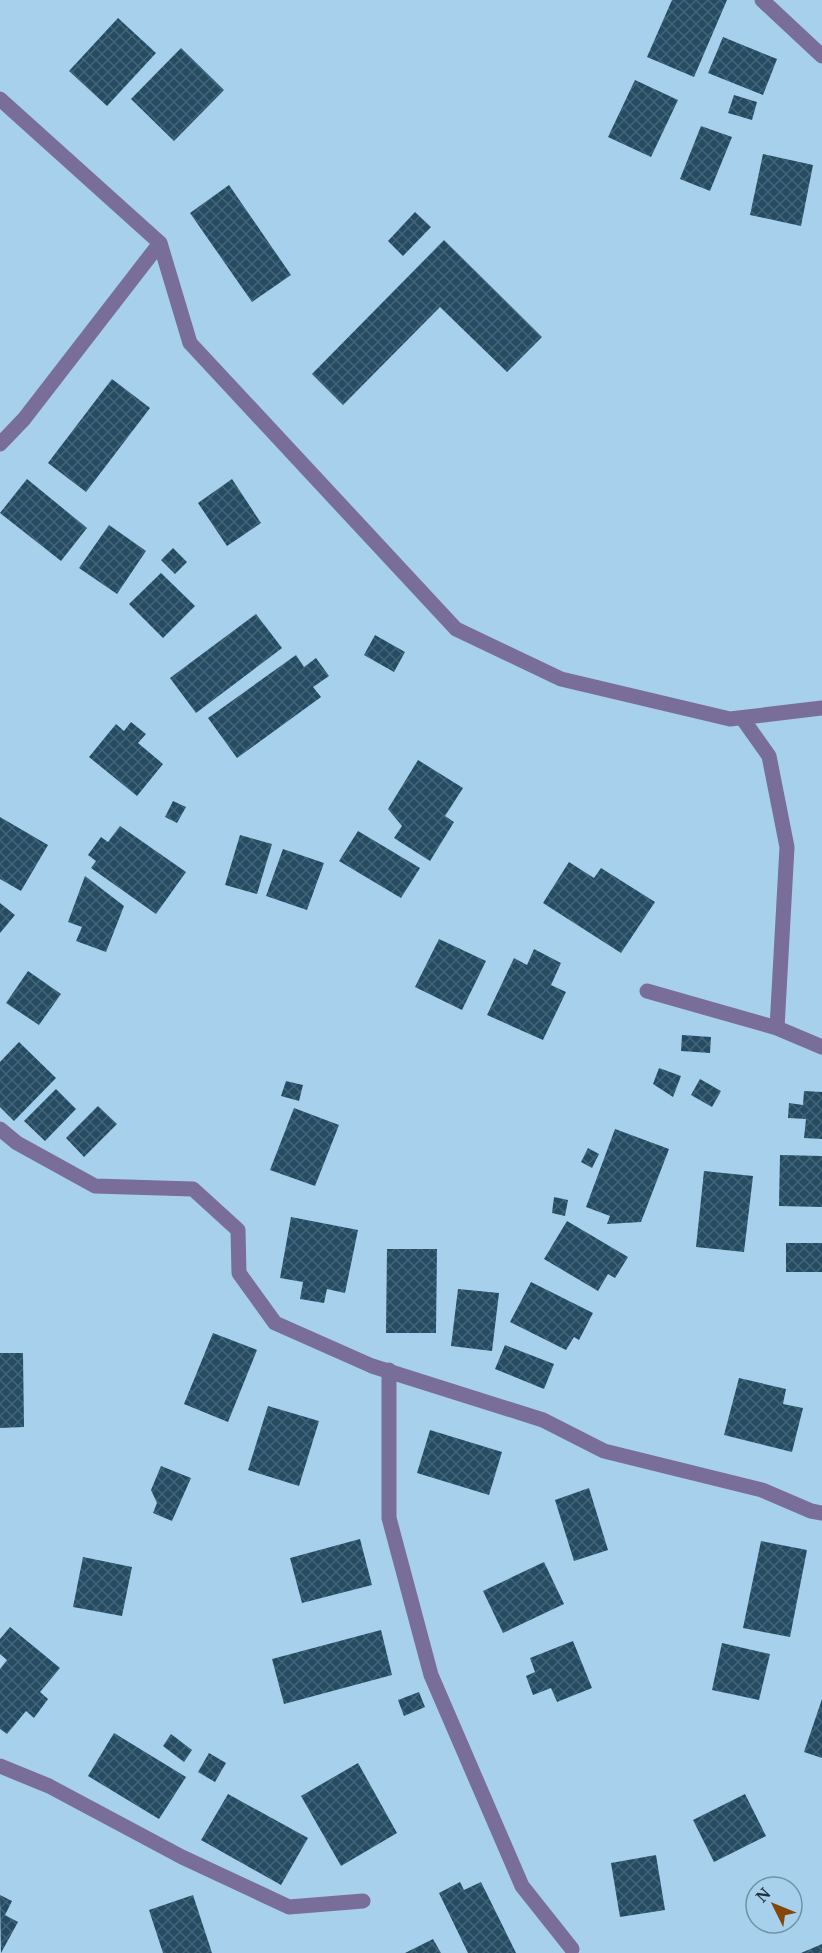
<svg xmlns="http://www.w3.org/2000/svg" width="822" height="1953" viewBox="0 0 822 1953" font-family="'Noto Serif',serif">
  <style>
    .building { fill: url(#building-cross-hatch) }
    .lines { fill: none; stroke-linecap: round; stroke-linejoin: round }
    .minor { stroke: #796d99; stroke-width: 15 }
  </style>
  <defs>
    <pattern id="building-cross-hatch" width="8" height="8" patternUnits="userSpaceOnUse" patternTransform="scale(1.5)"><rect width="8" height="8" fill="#264c63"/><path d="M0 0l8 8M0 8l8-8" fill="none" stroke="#446477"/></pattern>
  </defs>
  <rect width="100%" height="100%" fill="#a6d0eb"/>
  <path class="building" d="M672 0H727L694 77 647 57Z
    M118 18 156 53 107 106 69 71Z
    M723 37 777 59 763 95 708 73Z
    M181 48 224 90 174 141 131 99Z
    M635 80 678 100 651 157 608 137Z
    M734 95 757 102 752 120 728 113Z
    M701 126 732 137 710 191 680 179Z
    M763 154 813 165 801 226 750 215Z
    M229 185 291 275 252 302 190 213Z
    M415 212 431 227 403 256 388 241Z
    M444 240 542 337 507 372 440 307 343 405 312 374Z
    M112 379 150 408 86 492 48 463Z
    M27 479 87 528 61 561 0 513Z
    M232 479 261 523 227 546 198 503Z
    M109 525 146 551 117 594 79 568Z
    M173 548 187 562 175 574 161 560Z
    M161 573 195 606 163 638 129 604Z
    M256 614 282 648 196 713 170 678Z
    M375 635 405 652 394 672 364 655Z
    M296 655 304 667 316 658 329 676 313 687 321 697 237 758 208 718Z
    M131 722 146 734 138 743 163 764 137 796 89 757 116 724 124 731Z
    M418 760 463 788 445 816 454 822 430 861 394 838 402 826 388 809Z
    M173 801 186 807 177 823 165 817Z
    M0 817 48 845 21 891 0 879Z
    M120 826 186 872 156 914 91 868 96 861 88 855 101 837 108 842Z
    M358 831 420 868 401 898 339 861Z
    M240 835 272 844 257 894 225 885Z
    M283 849 324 863 307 910 266 896Z
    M569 862 594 878 601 868 655 902 621 953 543 903Z
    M85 876 124 906 106 952 76 941 82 927 68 922Z
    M0 903 15 915 0 933Z
    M439 939 486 961 462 1010 415 987Z
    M534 949 561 963 551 985 566 992 543 1040 487 1015 514 958 527 965Z
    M28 971 61 994 39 1025 6 1003Z
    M682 1035 711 1037 710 1053 681 1051Z
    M19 1042 56 1078 14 1121 0 1107V1062Z
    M659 1068 681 1076 673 1097 653 1084Z
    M700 1079 721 1091 712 1107 691 1095Z
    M286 1081 303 1085 299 1101 281 1096Z
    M56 1089 76 1109 45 1141 24 1121Z
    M804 1091 822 1092V1139L804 1138 806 1119 788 1118 789 1103 803 1105Z
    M98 1106 117 1124 84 1157 66 1138Z
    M294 1108 339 1125 315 1186 270 1170Z
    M615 1129 669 1149 641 1222 607 1224 610 1216 586 1207Z
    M588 1148 599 1154 592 1168 581 1162Z
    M780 1155 822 1156V1207L779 1206Z
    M704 1171 753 1176 744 1252 696 1247Z
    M554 1197 568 1200 565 1216 552 1213Z
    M291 1217 358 1230 345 1293 327 1289 324 1303 300 1299 303 1282 280 1278Z
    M567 1221 628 1257 615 1278 608 1274 598 1291 544 1259Z
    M786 1243H822V1272H786Z
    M387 1249H437L436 1333H386Z
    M531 1282 593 1313 579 1340 574 1337 566 1350 510 1322Z
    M458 1289 499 1293 492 1351 451 1346Z
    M213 1333 257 1350 228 1422 184 1404Z
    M505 1345 554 1364 544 1389 495 1369Z
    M0 1353H23L24 1427 0 1428Z
    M739 1378 786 1389 783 1404 803 1408 792 1452 724 1435Z
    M268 1406 319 1421 299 1486 248 1470Z
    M430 1430 502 1452 489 1495 417 1473Z
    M161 1466 191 1478 172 1521 153 1513 157 1503 151 1490Z
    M589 1488 608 1550 574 1561 555 1500Z
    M360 1539 372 1585 302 1603 290 1558Z
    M761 1541 807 1550 790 1637 743 1628Z
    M83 1557 132 1567 122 1616 73 1607Z
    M544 1562 564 1604 503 1633 483 1591Z
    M10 1627 60 1668 40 1692 48 1699 34 1718 26 1711 7 1734 0 1729V1669L7 1660 0 1654V1639Z
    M381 1630 392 1675 284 1704 272 1659Z
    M573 1641 592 1688 557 1702 551 1688 533 1695 526 1676 535 1672 530 1658Z
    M722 1643 770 1654 759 1700 712 1690Z
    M419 1692 425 1707 404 1716 398 1700Z
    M822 1699V1758L804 1752Z
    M114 1733 186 1777 159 1819 88 1776Z
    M171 1734 192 1750 184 1762 163 1746Z
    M209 1753 226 1763 215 1782 198 1772Z
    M358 1763 397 1833 341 1866 301 1796Z
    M228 1794 308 1838 281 1885 201 1840Z
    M745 1794 766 1836 714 1862 693 1820Z
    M656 1855 665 1910 620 1917 611 1863Z
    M460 1882 464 1890 481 1882 516 1953H468L439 1893Z
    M0 1895 12 1901 5 1915 18 1922 1 1953Z
    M193 1895 212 1953H163L149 1910Z
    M433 1939 441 1953H405Z
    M822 1944V1953H801Z"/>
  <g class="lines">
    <path class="minor" d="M762 0 822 56
      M0 99 160 243 190 343 456 629 561 679 730 719 822 708
      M0 444 24 419 160 243
      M742 718 769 756 787 847 777 1028
      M647 991 777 1028 822 1047
      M0 1129 17 1143 95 1186 193 1189 238 1230 239 1273 275 1323 372 1366 543 1420 604 1451 762 1490 811 1511 822 1513
      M389 1370V1518L431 1675 522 1886 572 1949
      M0 1766 49 1786 182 1857 289 1907 363 1901"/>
  </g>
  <g transform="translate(774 1905) rotate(313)"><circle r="28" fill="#a6d0eb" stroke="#7191a6" stroke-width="1.5"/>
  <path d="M0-4.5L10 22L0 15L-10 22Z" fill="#854709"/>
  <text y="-9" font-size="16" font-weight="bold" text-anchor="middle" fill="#22333e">N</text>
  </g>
</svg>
